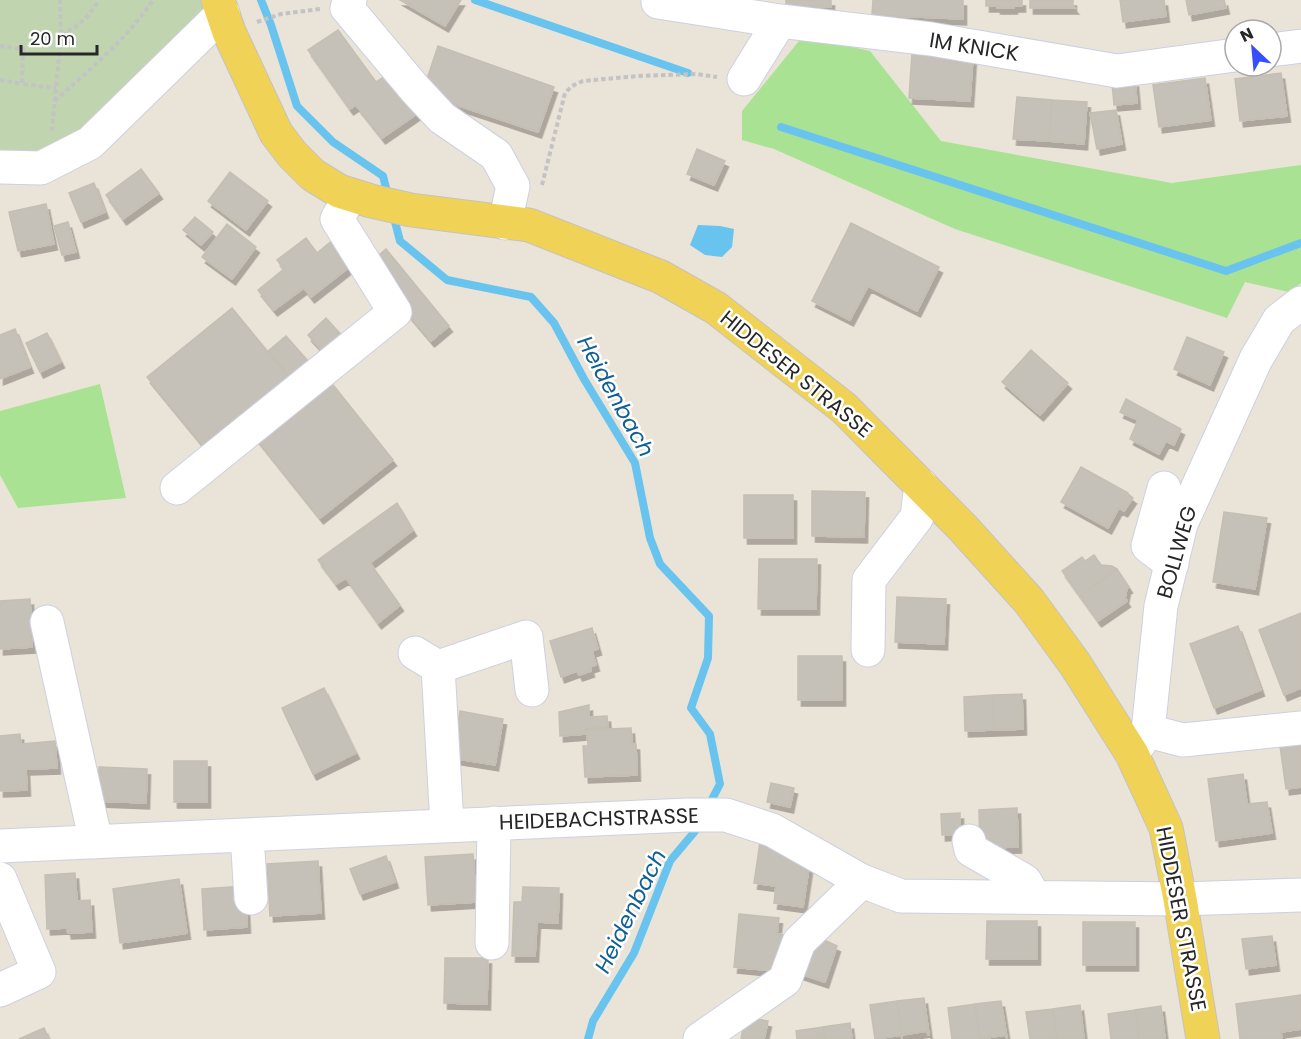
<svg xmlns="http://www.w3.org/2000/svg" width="1301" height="1039" viewBox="0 0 1301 1039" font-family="Poppins,sans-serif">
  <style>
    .green { fill: #aae293 }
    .cemetery { fill: #bfd4af }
    .water { fill: #68c4ee }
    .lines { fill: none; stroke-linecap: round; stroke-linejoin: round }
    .stream { stroke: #68c4ee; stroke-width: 8 }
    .building { fill: #c5c0b8; stroke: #c5bfb2; stroke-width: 1.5; filter: url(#shadow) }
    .minor-casing { stroke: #cdd0e0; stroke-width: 35 }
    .major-casing { stroke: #c3c3c3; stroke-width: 35 }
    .path { stroke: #c3c3c3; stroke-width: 4; stroke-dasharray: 4.5 3; stroke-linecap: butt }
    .minor { stroke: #fff; stroke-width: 33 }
    .major { stroke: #f0d356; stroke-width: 33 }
    .labels { text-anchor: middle; stroke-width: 5; stroke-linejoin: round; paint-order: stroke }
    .street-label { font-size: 21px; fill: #272727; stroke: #fff }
    .water-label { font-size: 22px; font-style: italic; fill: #0d6095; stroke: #fff }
  </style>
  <defs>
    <filter id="shadow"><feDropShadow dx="3.5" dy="6" stdDeviation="0" flood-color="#0004"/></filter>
  </defs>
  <rect width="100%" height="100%" fill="#eae3d8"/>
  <path class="green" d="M803 36 870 51 941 141 1172 183 1301 165V283L1289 292 1245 282 1227 318 955 229 774 149 742 140V111Z
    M100 384 126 498 18 508 0 475V411Z"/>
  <path class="cemetery" d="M0 0H202L205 9 84 136 32 159 0 157Z"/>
  <path class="water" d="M698 225 720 226 734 229 732 247 722 257 705 255 690 245Z"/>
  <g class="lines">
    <path class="stream" d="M261 0 271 25 297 106 333 142 383 176 388 196
      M475 0 688 73
      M781 127 1226 271 1301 243
      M393 214 400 241 447 280 531 297 554 323 584 379 635 463 650 538 660 564 709 616 708 658 691 708 710 734 720 784 709 805
      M588 1039 593 1021 634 953 670 861 696 830 699 824"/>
  </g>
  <path class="building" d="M400 0H461L445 26Z
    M786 0H831V7L786 5Z
    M873 0H963V19L872 15Z
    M986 0H1022V6H1014V8H997V6H986Z
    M1030 0H1073V6L1075 8H1030Z
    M1120 0H1164L1166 16 1123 22Z
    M1186 0H1224L1226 8 1189 15Z
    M338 30 376 82 392 72 418 113 382 138 356 105 350 109 308 50Z
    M438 46 554 87 538 132 438 99 424 88Z
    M912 53 973 56 970 101 909 98Z
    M1281 73 1287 116 1240 121 1235 79Z
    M1205 78 1211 120 1159 127 1153 85Z
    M1135 81 1137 103 1114 105 1112 83Z
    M1017 97 1052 100 1049 141 1013 139Z
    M1052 100 1087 102 1084 144 1049 141Z
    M1116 110 1122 144 1097 149 1090 113Z
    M697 149 725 161 714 185 687 174Z
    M141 169 159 193 123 219 106 195Z
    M230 172 268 201 246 230 208 201Z
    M94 183 105 212 81 222 69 193Z
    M46 204 54 244 18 251 9 212Z
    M195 217 213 232 201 245 183 230Z
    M68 222 76 252 62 255 54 226Z
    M851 223 939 267 917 311 868 286 850 320 812 301Z
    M227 224 256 247 232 279 202 257Z
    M306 238 317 253 334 239 353 264 311 297 304 288 274 310 258 290 284 269 277 260Z
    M386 249 449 326 431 341 367 265Z
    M232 308 291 380 206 449 147 377Z
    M326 318 345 339 327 356 308 335Z
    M15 329 30 367 0 379V335Z
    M47 333 61 362 40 372 26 343Z
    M286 336 308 361 290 377 268 351Z
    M1187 337 1224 352 1210 385 1174 369Z
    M1031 350 1068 383 1040 415 1002 382Z
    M326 376 393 460 320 518 253 434Z
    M1126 399 1181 429 1174 445 1166 441 1159 454 1130 439 1138 420 1120 412Z
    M1081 467 1128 493V494L1133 498 1124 511 1119 508 1108 528 1061 502Z
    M812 491 865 492 864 537 812 536Z
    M744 495H793V538H744Z
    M397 503 413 530 370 563 400 605 378 623 346 578 336 584 318 560Z
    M1224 512 1267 518 1255 589 1213 582Z
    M1094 555 1101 565 1112 566 1117 569 1080 596 1062 571 1082 557 1085 561Z
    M759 559H817L816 609H758Z
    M1117 569 1129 587 1127 588 1125 598 1127 601 1098 621 1080 596Z
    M897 597 946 599 944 644 895 642Z
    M30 599 32 647 0 649V601Z
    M1301 613V688L1284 695 1259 630Z
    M1238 626 1261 690 1214 708 1190 644Z
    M592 628 598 649 592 651 596 665 590 667 591 671 579 675 577 671 561 677 550 641Z
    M798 656H842V700H798Z
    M324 688 356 753 313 774 282 708Z
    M1022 694 1023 729 994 730 993 695Z
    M993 695 994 730 965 731 964 697Z
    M589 705V717L607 716 608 727 585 729V734L560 736 559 712Z
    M460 711 503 719 495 765 452 758Z
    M631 728 632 744H636L637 775 585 777 583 746H588L587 730Z
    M20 734 21 744 55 741 57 768 26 769 27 790 0 791V736Z
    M1301 743V787L1286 789 1280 746Z
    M174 761H207V802H174Z
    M99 767 147 769 146 803 98 801Z
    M1243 774 1247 804 1267 802 1272 833 1216 841 1208 779Z
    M771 783 794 788 790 807 767 802Z
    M1017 808 1018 847 980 848 979 810Z
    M960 813V834L942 835 941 814Z
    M760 842 810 861 803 907 774 903 776 886 754 883Z
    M473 854 476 902 428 905 425 857Z
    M386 856 395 882 360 894 350 869Z
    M318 861 321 913 270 916 267 864Z
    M75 873 77 901 90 900 92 932 68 933 67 928 47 929 45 875Z
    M179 879 187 933 120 943 113 889Z
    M245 886 247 927 204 930 202 889Z
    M523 887 559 888 558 923 537 922 535 956H512L514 902H522Z
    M739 914 779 918 777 934 785 935 783 957H775L773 971 734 967Z
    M987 921H1037V959H986Z
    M1083 922H1135V965H1083Z
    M813 935 837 946 825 982 798 973Z
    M1272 936 1276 965 1246 969 1242 939Z
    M445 958H488L487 1004 444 1003Z
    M1301 995V1029L1281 1032 1282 1039H1240L1236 1004Z
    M924 998 929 1035H928L927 1031 902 1035V1039L897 1001Z
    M897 1001 902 1039 901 1035 875 1039 870 1005Z
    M1001 1001 1007 1038 1005 1035 980 1039 975 1004Z
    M975 1004 980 1039H952L948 1008Z
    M1080 1005 1084 1039H1057L1053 1009Z
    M1161 1006 1165 1039H1139L1135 1010Z
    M1053 1009 1057 1039H1030L1026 1012Z
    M1135 1010 1139 1039H1111L1108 1014Z
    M745 1017 768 1021 764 1039H741Z
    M850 1023 852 1039H825L823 1027Z
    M823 1027 825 1039H797L796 1031Z
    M44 1028 49 1039H19Z"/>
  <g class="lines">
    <g class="minor-casing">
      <path id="minor" d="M350 0 347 8 415 89 442 118 496 155 513 186 505 223
        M658 2 780 21
        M1271 50 1301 46
        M744 79 780 21 931 39 1117 71 1235 55
        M0 167 41 168 90 143 223 13
        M177 488 395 312 337 219 350 196
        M1164 488 1148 546 1172 564
        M47 622 96 842
        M868 650 869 580 917 517 921 485
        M415 653 438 667 447 825
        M438 667 526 637 532 690
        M1148 731 1183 740 1301 728
        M1132 754 1148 731 1161 606 1181 524 1256 359 1279 320 1301 303
        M247 835 251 898
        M969 841 971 850 1025 881 1034 897
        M0 846 687 815H726L772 830 862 881 901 896 1180 899 1301 895
        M0 879 39 972 0 990
        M492 943 494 823
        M700 1039 785 980 799 942 862 881"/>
    </g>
    <g class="major-casing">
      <path id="major" d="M218 0 229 32 276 133 292 154 313 175 339 191 371 201 411 210 529 225 661 277 716 308 844 408 963 528 1029 601 1075 664 1132 754 1166 828 1180 899 1203 1039"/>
    </g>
    <path class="path" d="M257 22 281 14 320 9
      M61 35C79 26 89 17 99 0
      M0 46 23 49 22 84 56 88
      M0 80 22 84
      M55 101C89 70 127 39 153 0
      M52 131 61 35 60 0
      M542 185 565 93 572 86 583 81 638 76 696 74 717 77"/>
    <use href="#minor" class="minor"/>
    <use href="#major" class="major"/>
  </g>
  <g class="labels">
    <g class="street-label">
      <text transform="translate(974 47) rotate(9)" y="7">IM KNICK</text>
      <text transform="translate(796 374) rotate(39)" y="7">HIDDESER STRASSE</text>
      <text transform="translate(1177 552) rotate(-74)" y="7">BOLLWEG</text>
      <text transform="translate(599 819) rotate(-2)" y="7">HEIDEBACHSTRASSE</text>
      <text transform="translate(1181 919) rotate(79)" y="7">HIDDESER STRASSE</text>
    </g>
    <g class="water-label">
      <text transform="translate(616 396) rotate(61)" y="8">Heidenbach</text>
      <text transform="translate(630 911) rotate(-64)" y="8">Heidenbach</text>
    </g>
  </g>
  <g transform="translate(1253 48) rotate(334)"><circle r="28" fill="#ffffff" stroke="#a9a9a9" stroke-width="1.5"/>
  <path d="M0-4.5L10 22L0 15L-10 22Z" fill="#3550fa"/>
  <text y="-9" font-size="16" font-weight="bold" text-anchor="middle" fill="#272727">N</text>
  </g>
  <path d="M21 45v9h76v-9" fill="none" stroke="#272727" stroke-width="3"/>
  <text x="30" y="45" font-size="18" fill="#272727" stroke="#ffffff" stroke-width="4.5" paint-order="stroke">20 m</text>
</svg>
